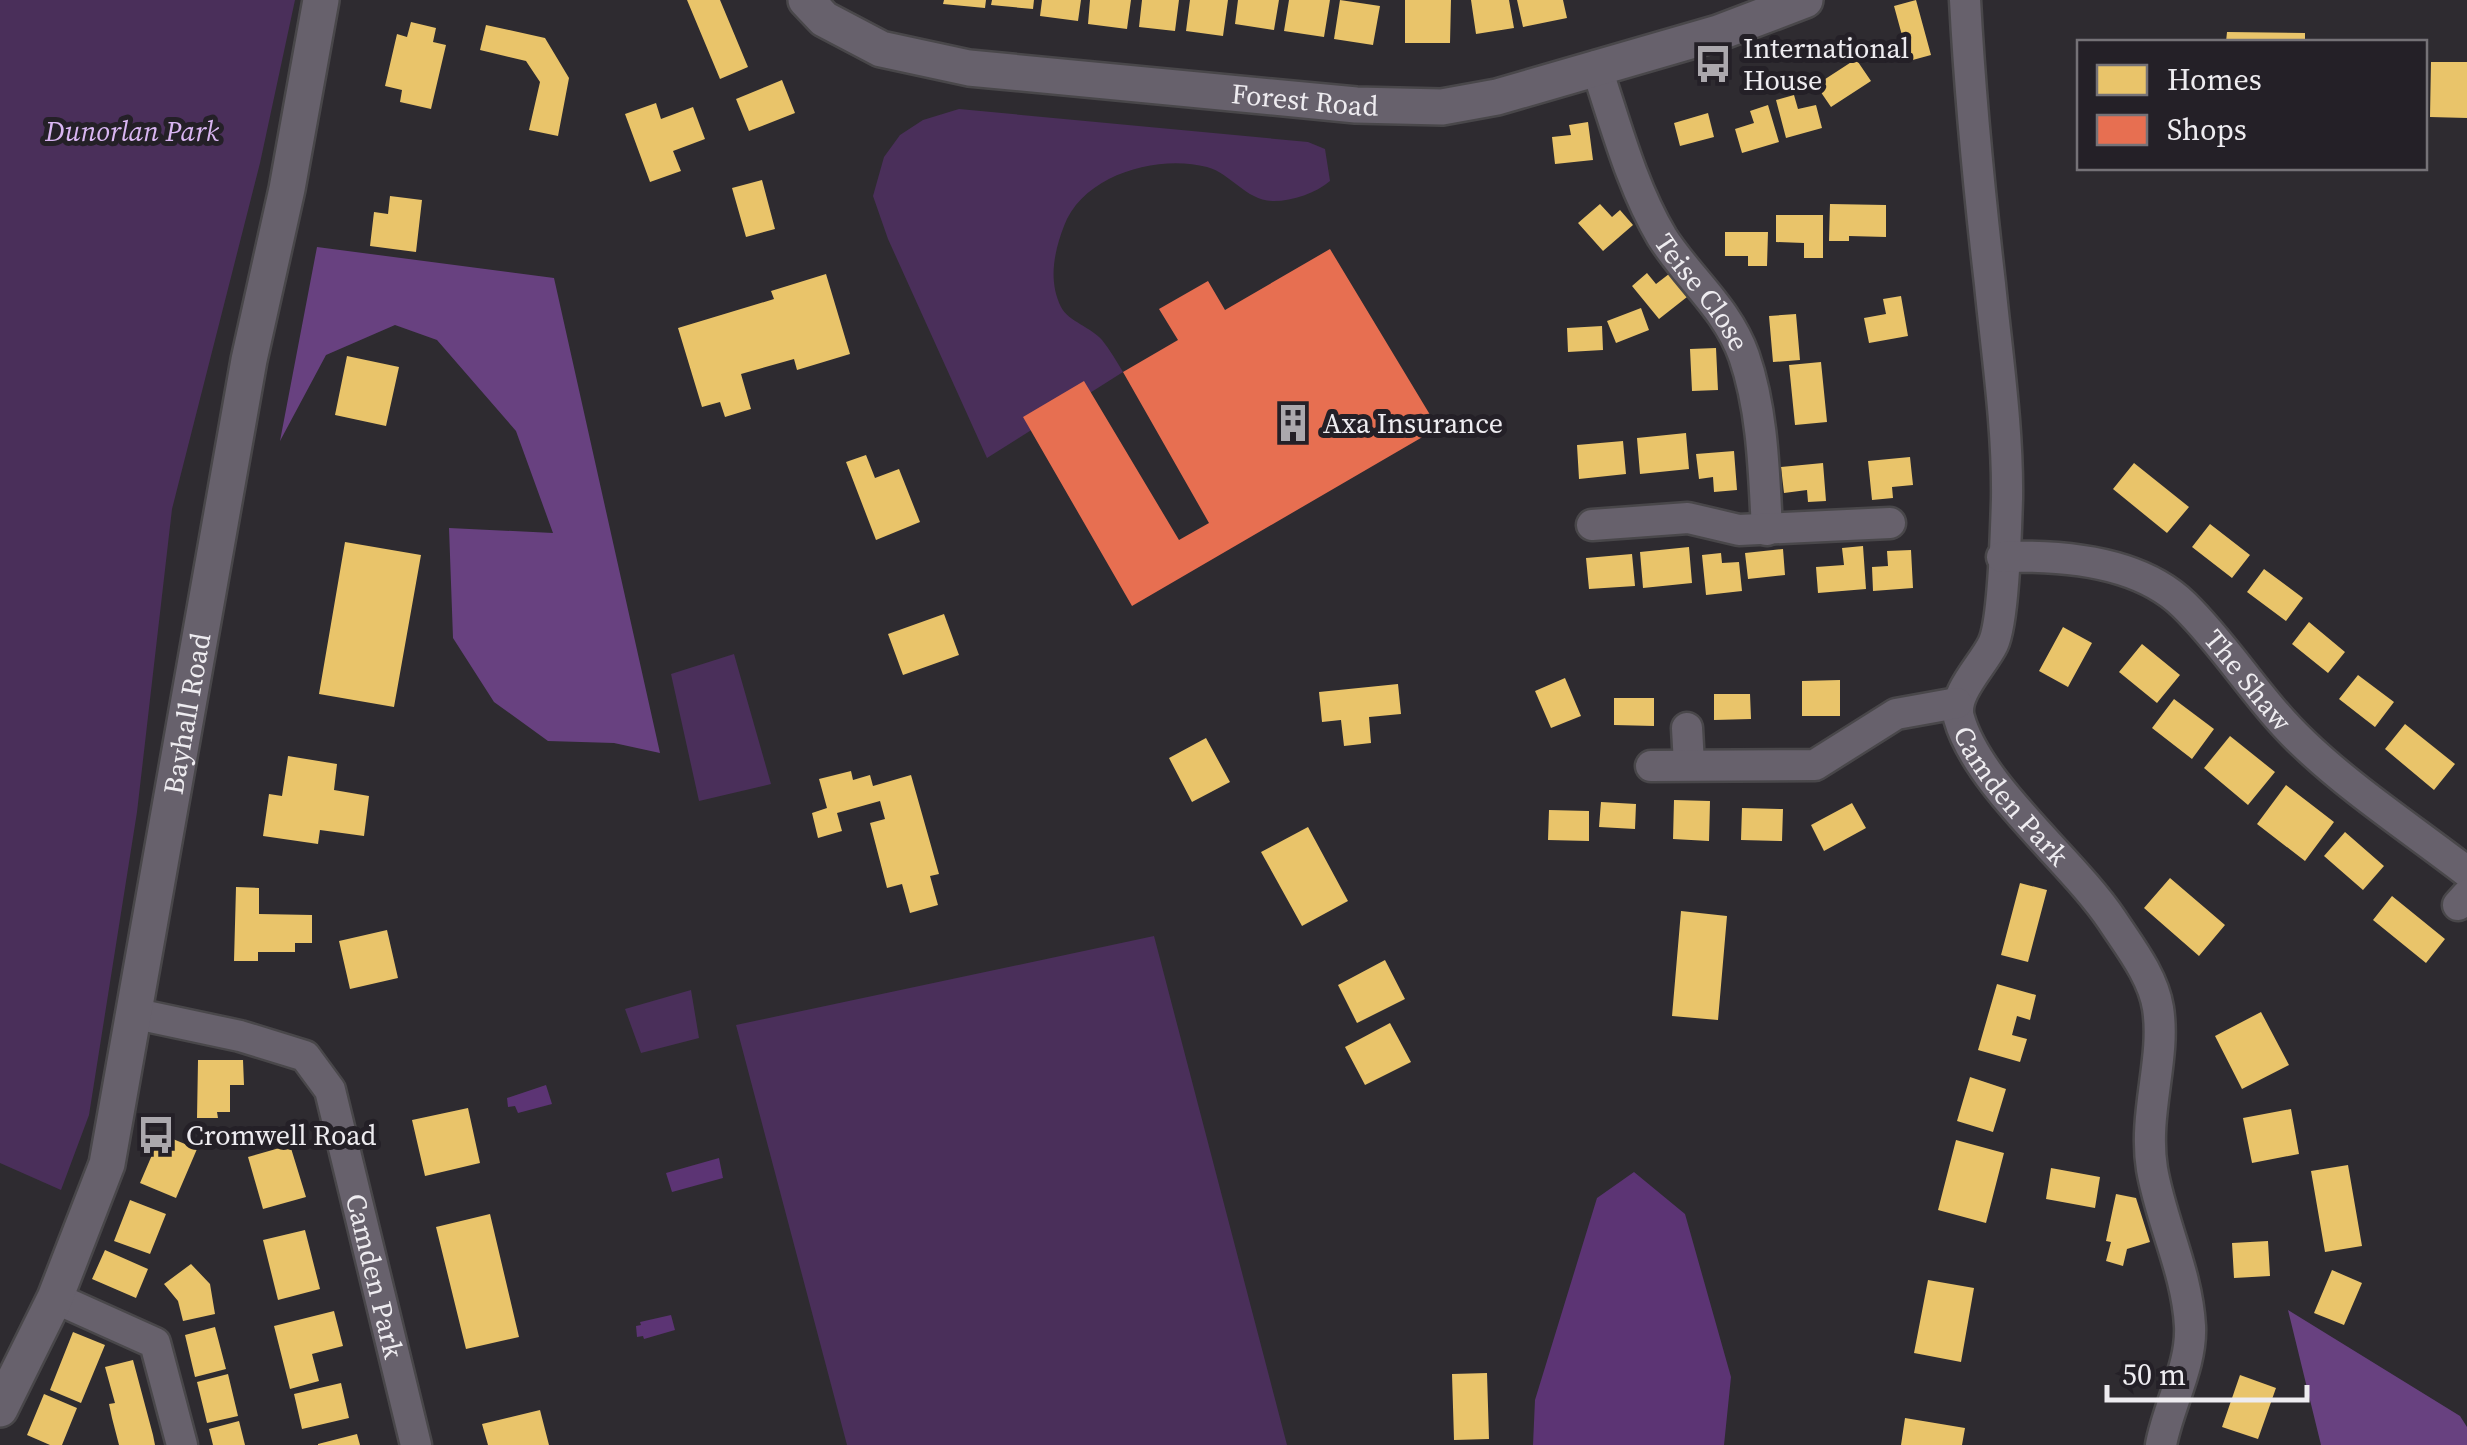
<svg xmlns="http://www.w3.org/2000/svg" width="2467" height="1445" viewBox="0 0 2467 1445" font-family="'Source Serif 4',serif">
  <style>
    .green { fill: #4a2f5a }
    .forest { fill: #684180 }
    .water { fill: #5c3474 }
    .homes { fill: #e9c46a }
    .shops { fill: #e76f51 }
    .lines { fill: none; stroke-linecap: round; stroke-linejoin: round }
    .minor-casing { stroke: #49474a; stroke-width: 35 }
    .tertiary-casing { stroke: #49474a; stroke-width: 40 }
    .minor { stroke: #67616c; stroke-width: 30 }
    .tertiary { stroke: #67616c; stroke-width: 35 }
    .labels { text-anchor: middle; stroke-width: 10; stroke-linejoin: round; paint-order: stroke }
    .poi-label { font-size: 28px; fill: #eeecf0; stroke: #242027; text-anchor: start }
    .street-label { font-size: 28px; fill: #eeecf0; stroke: #242027 }
    .park-label { font-size: 28px; font-style: italic; fill: #d9b6f2; stroke: #242027 }
  </style>
  <rect width="100%" height="100%" fill="#2e2b30"/>
  <path class="green" d="M0 0H295L260 163 172 509 137 812 89 1115 61 1190 0 1163Z
    M959 109 1308 142 1325 149 1330 181C1316 193 1293 201 1274 201 1246 201 1232 174 1207 167 1159 154 1083 174 1064 226 1054 252 1048 281 1061 307 1068 321 1092 328 1102 340 1110 350 1117 362 1123 372L987 458 888 239 873 196 884 157 900 135 923 120Z
    M734 654 771 784 699 801 671 674Z
    M1154 936 1287 1445H847L736 1025Z
    M691 990 699 1038 641 1053 625 1009Z"/>
  <path class="forest" d="M317 247 554 278 660 753 614 743 548 741 494 702 453 638 449 528 553 533 516 431 437 340 395 325 326 355 280 441Z
    M2288 1310 2460 1416 2467 1427V1445H2321Z"/>
  <path class="water" d="M546 1085 552 1104 518 1113 515 1106 508 1107 507 1098Z
    M719 1158 723 1178 672 1192 666 1173Z
    M1634 1172 1685 1214 1731 1377 1724 1445H1533L1535 1400 1597 1198Z
    M671 1315 675 1330 644 1339 643 1336 637 1337 636 1326 641 1325 640 1322Z"/>
  <path class="homes" d="M687 0H720L748 67 720 79Z
    M944 0H986L985 8 943 4Z
    M992 0H1034L1033 9 991 5Z
    M1042 0H1081L1078 21 1040 16Z
    M1090 0H1131L1127 29 1088 24Z
    M1142 0H1179L1175 31 1139 27Z
    M1190 0H1228L1223 36 1186 31Z
    M1238 0H1279L1274 30 1235 24Z
    M1289 0H1330L1324 37 1284 31Z
    M1340 0 1380 6 1373 45 1334 39Z
    M1405 0H1451L1450 43H1405Z
    M1471 0H1509L1514 28 1476 34Z
    M1517 0H1563L1567 18 1523 27Z
    M1916 0 1931 55 1909 61 1894 6Z
    M411 22 436 28 433 42 446 45 431 109 400 102 402 90 385 86 397 34 407 37Z
    M486 25 545 38 569 78 558 136 529 130 540 82 526 61 480 50Z
    M2227 32 2305 33V42H2226Z
    M1856 59 1871 81 1831 107 1816 85Z
    M2431 62H2467V118L2430 117Z
    M782 80 795 113 749 131 736 99Z
    M1794 95 1798 109 1816 105 1822 128 1786 138 1776 100Z
    M656 103 661 119 693 107 705 139 673 151 681 171 650 182 625 114Z
    M1768 105 1779 142 1742 153 1735 129 1754 123 1750 111Z
    M1708 113 1714 137 1680 146 1674 123Z
    M1588 122 1593 160 1555 164 1552 137 1571 135 1569 125Z
    M762 180 775 229 746 237 732 188Z
    M390 196 422 200 416 252 370 246 374 212 388 214Z
    M1600 204 1612 217 1620 210 1633 225 1603 251 1578 223Z
    M1830 204 1886 205V237L1849 236V241H1829Z
    M1776 215H1823V258H1804V243L1776 242Z
    M1725 232H1768L1767 266H1748V256H1725Z
    M1647 273 1656 284 1669 274 1687 297 1659 319 1632 286Z
    M826 274 850 354 797 370 794 359 741 374 751 409 725 417 720 402 702 407 678 328 774 299 771 291Z
    M1901 296 1908 336 1869 343 1864 318 1886 314 1883 299Z
    M1641 308 1649 330 1616 343 1607 321Z
    M1796 314 1800 360 1773 362 1769 316Z
    M1602 326 1603 350 1568 352 1567 328Z
    M1716 348 1718 390 1692 391 1690 349Z
    M347 356 399 367 386 426 335 415Z
    M1821 362 1827 422 1795 425 1789 365Z
    M1686 433 1689 469 1640 474 1637 438Z
    M1623 441 1626 474 1579 479 1577 445Z
    M1734 451 1737 490 1714 492 1713 477 1699 479 1696 454Z
    M866 455 875 478 899 469 920 522 876 540 846 462Z
    M1910 457 1913 485 1892 487 1893 498 1872 500 1868 461Z
    M1823 463 1826 501 1808 502 1807 490 1784 493 1781 467Z
    M2134 463 2189 507 2167 533 2113 489Z
    M2210 524 2250 555 2232 578 2192 547Z
    M345 542 421 555 394 707 319 694Z
    M1863 546 1866 589 1818 593 1816 567 1844 565 1842 548Z
    M1689 547 1692 583 1643 588 1640 552Z
    M1783 549 1785 575 1748 579 1745 553Z
    M1911 550 1913 588 1873 591 1872 567 1888 566 1887 551Z
    M1721 553 1722 563 1739 562 1742 591 1706 595 1702 555Z
    M1632 554 1635 586 1589 589 1586 558Z
    M2264 569 2303 598 2286 621 2247 592Z
    M944 614 959 655 903 675 888 634Z
    M2309 622 2345 652 2328 673 2292 644Z
    M2063 627 2092 643 2068 687 2039 671Z
    M2142 644 2180 675 2157 703 2119 672Z
    M2358 675 2394 702 2375 727 2339 699Z
    M1565 678 1581 716 1551 728 1535 691Z
    M1840 680V716H1802V681Z
    M1398 684 1401 714 1369 717 1371 743 1344 746 1341 720 1322 722 1319 692Z
    M1714 694H1750L1751 719 1714 720Z
    M1614 698H1654V726L1614 725Z
    M2174 699 2214 729 2192 759 2152 728Z
    M2405 724 2455 764 2434 790 2385 749Z
    M2230 736 2275 772 2248 805 2204 768Z
    M1206 738 1230 782 1192 802 1169 758Z
    M288 756 337 764 334 790 369 796 364 836 320 830 318 844 263 836 269 794 282 796Z
    M851 771 853 780 870 775 873 786 911 775 939 874 930 876 938 905 910 913 902 884 887 888 870 823 885 819 880 801 837 813 842 831 818 838 812 813 827 808 819 779Z
    M2286 785 2334 822 2305 861 2257 824Z
    M1674 800 1710 801 1709 841 1673 839Z
    M1601 802 1636 804 1635 829 1599 827Z
    M1852 803 1866 828 1824 851 1811 825Z
    M1742 808 1783 809 1782 841 1741 840Z
    M1549 810 1589 811V841L1548 840Z
    M1308 827 1348 901 1302 926 1261 852Z
    M2345 832 2384 866 2363 890 2324 856Z
    M2170 878 2225 925 2199 956 2144 908Z
    M2020 883 2047 890 2028 962 2001 955Z
    M236 887 259 888V914L312 915V943H295V952H258V961H234Z
    M2392 896 2445 939 2426 963 2373 920Z
    M1681 911 1727 916 1718 1020 1672 1016Z
    M387 930 398 978 350 989 339 941Z
    M1385 960 1405 999 1357 1023 1338 985Z
    M1997 984 2036 995 2030 1020 2017 1016 2012 1035 2027 1039 2020 1062 1978 1050Z
    M2261 1012 2289 1065 2242 1089 2215 1036Z
    M1390 1023 1411 1062 1365 1085 1345 1047Z
    M198 1060H243L244 1085H230V1112H217L218 1118H197Z
    M1970 1077 2006 1089 1993 1132 1957 1121Z
    M468 1108 480 1163 425 1176 412 1120Z
    M2291 1109 2299 1154 2252 1163 2243 1118Z
    M161 1134 197 1149 176 1198 140 1183Z
    M1956 1140 2004 1153 1986 1223 1938 1210Z
    M290 1145 306 1197 263 1209 248 1157Z
    M2348 1165 2362 1246 2325 1252 2311 1171Z
    M2051 1168 2100 1177 2095 1208 2046 1199Z
    M2116 1194 2136 1198 2150 1242 2127 1249 2123 1266 2106 1261 2111 1242 2106 1241Z
    M130 1200 166 1214 150 1254 114 1241Z
    M490 1214 519 1337 466 1349 436 1227Z
    M305 1230 320 1289 278 1300 263 1240Z
    M2268 1241 2270 1276 2234 1278 2232 1243Z
    M105 1250 148 1269 136 1298 92 1279Z
    M191 1264 210 1284 215 1314 183 1321 178 1301 164 1284Z
    M2332 1270 2362 1283 2344 1325 2314 1313Z
    M1928 1280 1974 1288 1961 1362 1914 1353Z
    M334 1311 343 1346 312 1354 319 1381 290 1389 274 1326Z
    M215 1327 226 1369 195 1377 185 1335Z
    M73 1332 105 1345 81 1403 50 1390Z
    M133 1360 153 1435 155 1445H119L112 1418 109 1404 115 1403 105 1367Z
    M1487 1373 1489 1439 1454 1440 1452 1374Z
    M228 1374 238 1416 207 1423 197 1382Z
    M2240 1375 2276 1388 2258 1439 2222 1427Z
    M341 1383 349 1418 302 1429 294 1394Z
    M44 1394 77 1408 62 1445H50L27 1435Z
    M540 1410 549 1445H488L482 1424Z
    M1905 1418 1965 1428 1962 1445H1901Z
    M239 1421 245 1445H213L209 1429Z
    M357 1434 360 1445H318V1444Z"/>
  <path class="shops" d="M1330 249 1438 428 1132 606 1023 417 1084 381 1179 540 1209 523 1123 372 1178 340 1159 309 1208 281 1225 310Z"/>
  <g class="lines">
    <g class="minor-casing">
      <g id="minor">
        <path id="s1" d="M1965 0C1970 95 1979 189 1990 284 1997 355 2008 427 2007 499 2006 528 2004 621 1993 644 1983 665 1952 694 1959 718 1978 786 2072 860 2112 920 2129 946 2153 976 2158 1008 2166 1059 2143 1113 2152 1169 2161 1222 2187 1271 2190 1326 2192 1366 2168 1406 2161 1445"/>
        <path id="s2" d="M1596 66C1615 122 1631 185 1662 237 1688 278 1727 308 1744 356 1763 411 1764 473 1767 530"/>
        <path d="M1592 525 1688 518 1739 530 1890 523"/>
        <path id="s3" d="M2002 557C2061 555 2139 561 2184 605 2228 648 2259 702 2304 744 2352 790 2414 831 2467 872"/>
        <path d="M1687 728 1689 764"/>
        <path d="M1651 766 1815 765 1896 714 1957 703"/>
        <path d="M2458 905 2467 895"/>
        <path id="s4" d="M132 1013 240 1036 305 1056 330 1090 416 1445"/>
        <path d="M55 1298 155 1343 182 1445"/>
      </g>
    </g>
    <g class="tertiary-casing">
      <g id="tertiary">
        <path id="s5" d="M806 0 824 19 881 49 969 68 1356 105 1442 107 1497 97 1718 33 1805 0"/>
        <path id="s6" d="M0 1409 55 1298 107 1164 249 360 287 189 321 0"/>
      </g>
    </g>
    <use href="#minor" class="minor"/>
    <use href="#tertiary" class="tertiary"/>
  </g>
  <defs>
    <g id="bus-bare" transform="scale(3)"><path d="M-5-6H5V4H4V6H2V4H-2V6H-4V4H-5ZM-3.5-4V0h7V-4ZM-3.5 1.2v1.5H-2V1.2ZM2 1.2v1.5H3.5V1.2Z" fill="#aba8ad" stroke="#242027" stroke-width="2.5" paint-order="stroke"/></g>
    <g id="building-bare" transform="scale(3)"><path d="M-4-6H4V6H1V3H-1V6H-4ZM-2.5-4.3h1.7v1.8h-1.7ZM.8-4.3h1.7v1.8H.8ZM-2.5-1h1.7V.8h-1.7ZM.8-1h1.7V.8H.8Z" fill="#aba8ad" stroke="#242027" stroke-width="2.5" paint-order="stroke"/></g>
  </defs>
  <g fill-rule="evenodd">
    <use href="#bus-bare" x="1713" y="64"/>
    <use href="#building-bare" x="1293" y="423"/>
    <use href="#bus-bare" x="156" y="1135"/>
  </g>
  <g class="labels">
    <g class="poi-label">
      <text x="1743" y="58">International<tspan x="1743" dy="32">House</tspan></text>
      <text x="1323" y="433">Axa Insurance</text>
      <text x="186" y="1145">Cromwell Road</text>
    </g>
    <g class="street-label">
      <text dy="10" stroke="none"><textPath href="#s5" startOffset="518">Forest Road</textPath></text>
      <text dy="10" stroke="none"><textPath href="#s2" startOffset="252">Teise Close</textPath></text>
      <text dy="10" stroke="none"><textPath href="#s3" startOffset="292">The Shaw</textPath></text>
      <text dy="10" stroke="none"><textPath href="#s6" startOffset="725">Bayhall Road</textPath></text>
      <text dy="10" stroke="none"><textPath href="#s1" startOffset="825">Camden Park</textPath></text>
      <text dy="10" stroke="none"><textPath href="#s4" startOffset="412">Camden Park</textPath></text>
    </g>
    <g class="park-label">
      <text x="132" y="141">Dunorlan Park</text>
    </g>
  </g>
  <rect x="2077" y="40" width="350" height="130" fill="#242027" stroke="#757277" stroke-width="2.5"/>
  <rect x="2097" y="65" width="50" height="30" fill="#e9c46a" stroke="#757277" stroke-width="2.5"/>
  <text x="2167" y="90" font-size="30" fill="#eeecf0">Homes</text>
  <rect x="2097" y="115" width="50" height="30" fill="#e76f51" stroke="#757277" stroke-width="2.5"/>
  <text x="2167" y="140" font-size="30" fill="#eeecf0">Shops</text>
  <path d="M2107 1385v15h200v-15" fill="none" stroke="#eeecf0" stroke-width="5"/>
  <text x="2122" y="1385" font-size="30" fill="#eeecf0" stroke="#242027" stroke-width="8" paint-order="stroke">50 m</text>
</svg>
